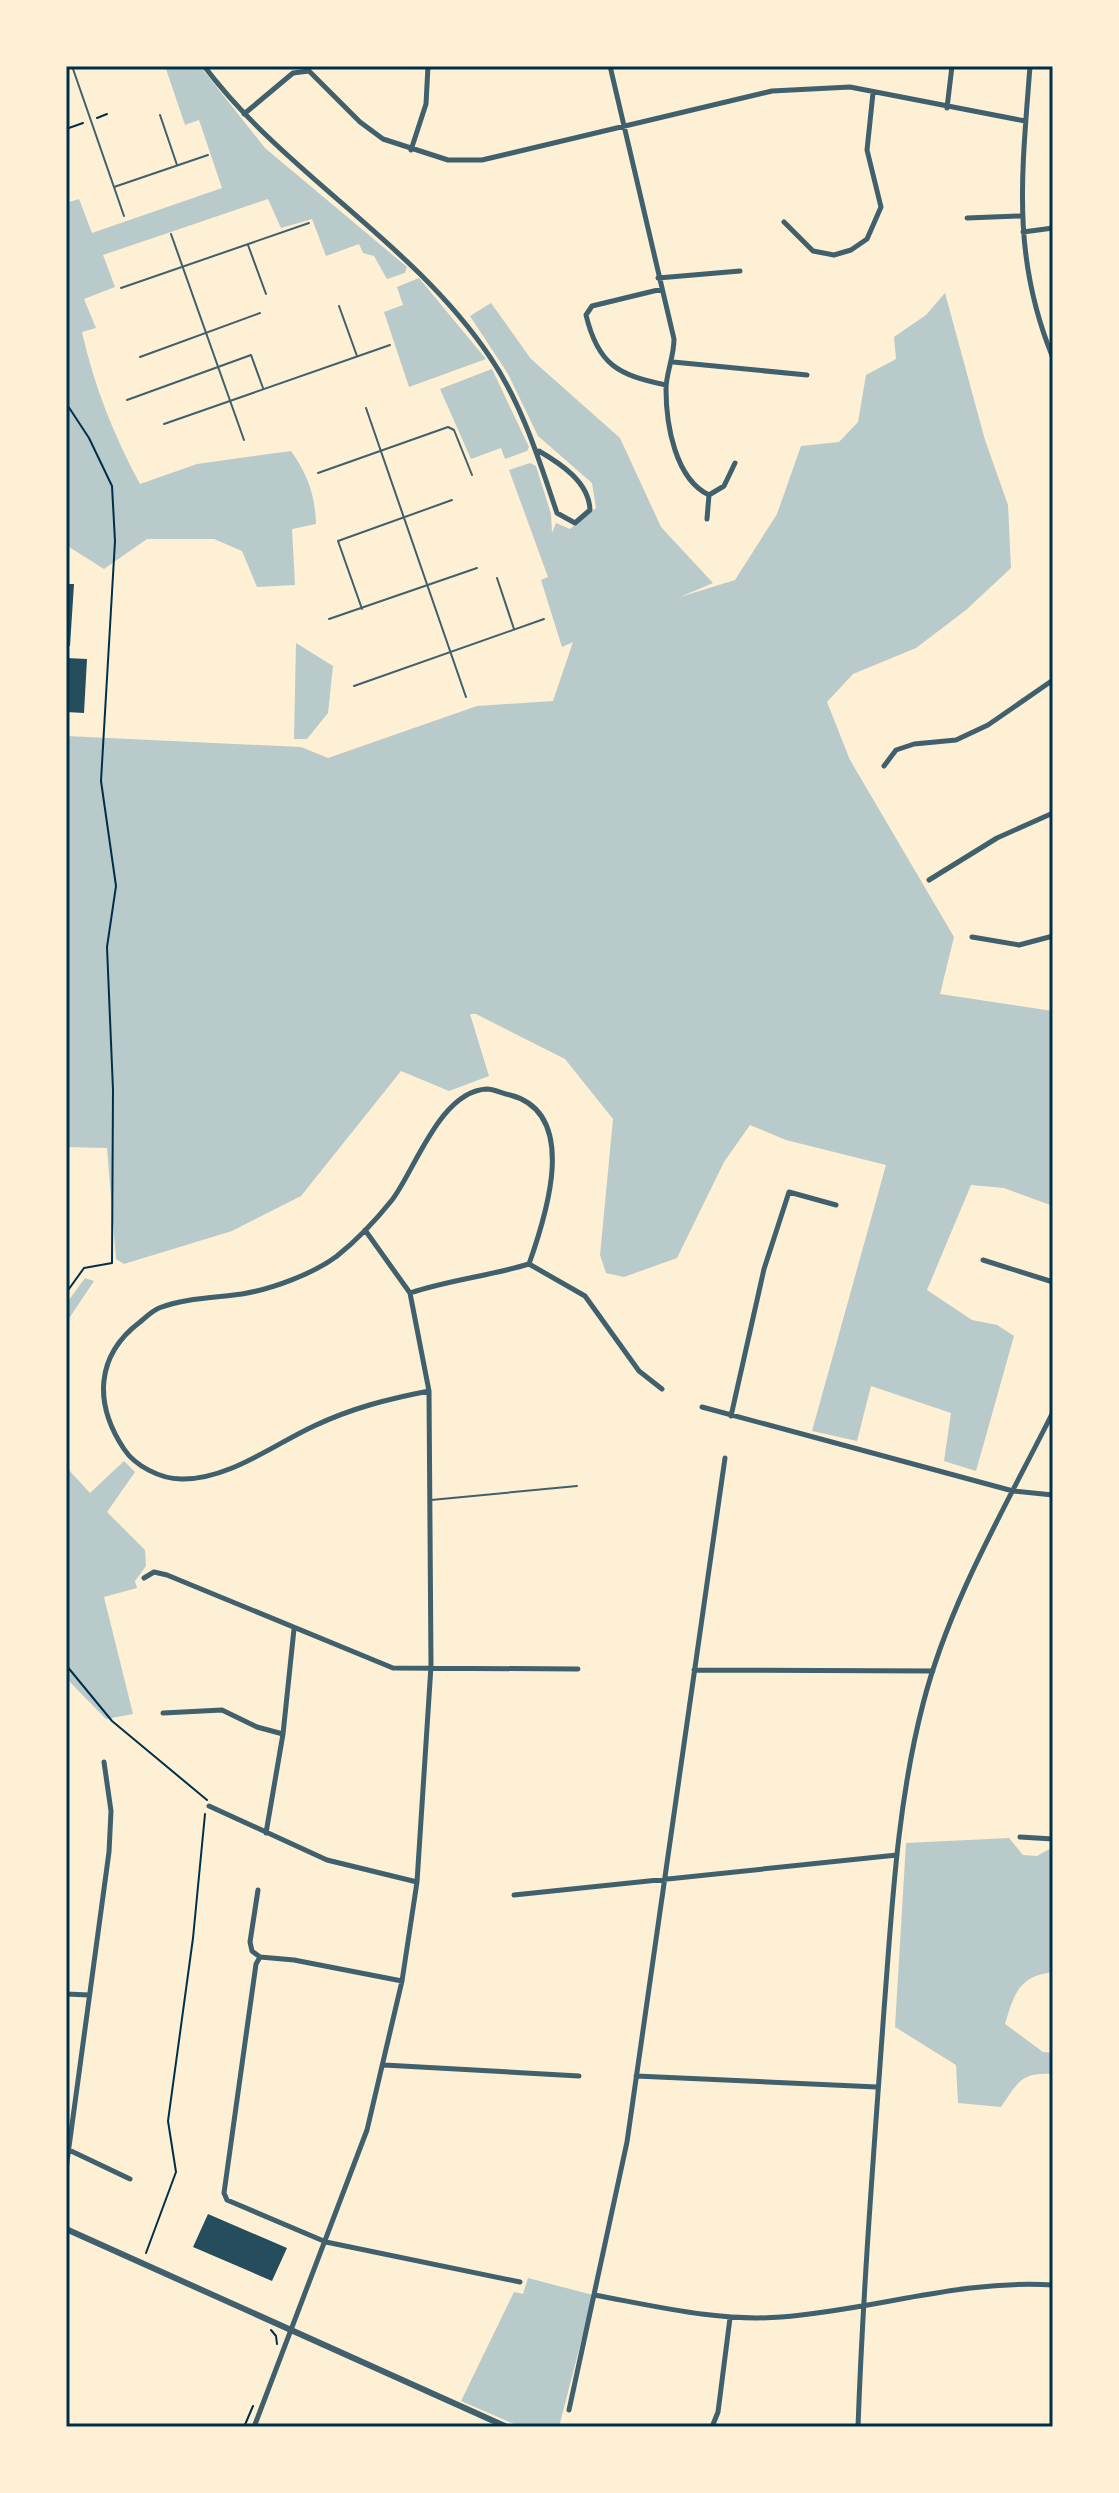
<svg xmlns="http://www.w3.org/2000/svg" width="1119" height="2493" viewBox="0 0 1119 2493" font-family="Literata,serif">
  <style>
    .green { fill: #b9caca }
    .building { fill: #264d5e }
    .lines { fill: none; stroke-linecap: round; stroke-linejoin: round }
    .path { stroke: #003049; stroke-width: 2 }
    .service { stroke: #3f606c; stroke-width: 2 }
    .minor { stroke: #3f606c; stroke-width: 5 }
    .tertiary { stroke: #3f606c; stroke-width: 6 }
    .neatline { fill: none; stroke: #003049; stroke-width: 3 }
  </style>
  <rect width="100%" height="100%" fill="#fdf0d5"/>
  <path class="green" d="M165 66H200L265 148 407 267 405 273 387 279 374 256 363 253 359 244 326 256 312 219 281 228 268 199 103 255 115 287 84 299 96 328 82 332C94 386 114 436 140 484L197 464 291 451C308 475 315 495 316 524L292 529 295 585 257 587 242 551 214 539H147L104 569 66 545V203L79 199 92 233 222 188 199 120 185 125Z
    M419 278 486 359 409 387 384 312 403 305 397 287Z
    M945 293 985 440 1008 505 1011 568 966 610 916 648 853 674 827 702 850 760 954 937 940 994 1053 1011V1206L1004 1188 971 1185 927 1290 972 1320 997 1325 1014 1336 976 1471 944 1461 951 1413 871 1386 857 1441 812 1431 886 1165 786 1140 750 1125 724 1162 677 1258 624 1277 606 1273 600 1255 613 1119 565 1059 476 1014H470L489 1076 449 1091 401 1071 301 1196 232 1231 124 1264 116 1259 107 1148 66 1147V736L301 747 328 758 477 706 553 701 573 642 562 647 541 580 548 577 509 470 530 463 536 466 551 514 552 533 556 523 570 529 596 508 592 483 538 436 508 374 470 316 491 303 531 359 620 438 661 527 713 583 680 597 735 580 777 514 801 446 839 442 858 422 866 375 896 359 894 337 926 315Z
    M492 369 529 447 527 451 505 459 501 448 471 459 440 389Z
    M296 643 333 666 328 713 307 739H294Z
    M85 1278 94 1281 66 1323V1304Z
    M124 1461 135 1472 107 1512 145 1550 146 1566 135 1581 137 1588 104 1597 133 1714 106 1719 66 1678V1467L90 1493Z
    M1009 1838 1023 1855 1037 1856 1053 1847V1972C1019 1976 1014 1994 1005 2024L1043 2052 1053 2053V2074C1021 2072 1018 2082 1001 2107L958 2103 956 2065 895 2027 906 1843Z
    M528 2278 593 2295 559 2427H521L461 2401 514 2292 523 2294Z"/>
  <path class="building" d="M66 584H74L70 646 66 645Z
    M66 658 87 659 84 713 66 712Z
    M208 2214 287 2248 272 2281 193 2247Z"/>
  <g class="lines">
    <path class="path" d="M97 118 107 114
      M66 129 83 123
      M66 403 89 438 112 486 115 541 101 781 116 886 107 947 113 1090 112 1263 84 1268 66 1293
      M66 1665 112 1721 207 1800
      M146 2253 176 2172 168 2121 193 1938 205 1814
      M271 2330 276 2336 277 2344
      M244 2427 253 2406"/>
    <path class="service" d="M72 66 124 216
      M160 115 177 165
      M114 187 208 155
      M171 234 244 440
      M248 245 266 294
      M121 288 309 223
      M339 306 357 356
      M140 357 260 313
      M127 400 251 355 263 388
      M366 408 466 697
      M164 424 390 345
      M318 473 448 427 454 430 472 475
      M497 578 514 629
      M362 609 338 541 452 500
      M329 619 477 568
      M354 686 544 619
      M431 1500 577 1486"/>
    <path class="minor" d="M204 66C286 175 413 242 490 357 522 404 539 460 557 513L575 523 590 510C589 482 561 464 539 451
      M610 66 674 339C674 357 666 373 666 389 666 424 675 479 709 495L724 486 735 463
      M1030 66C1022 173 1011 256 1053 358
      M947 108 952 66
      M244 114 293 73 309 71 360 122 383 139 448 160H482L772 91 850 87 1025 121
      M411 150 426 104 428 66
      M967 218 1020 216
      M784 222 813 251 834 255 851 250 867 239 881 207 867 150 873 93
      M1023 232 1053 228
      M658 278 740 271
      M662 289 592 306 586 315C598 365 618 375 666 385
      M673 362 807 375
      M707 519 709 495
      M884 766 896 750 914 744 956 740 988 725 1053 680
      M929 880 997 838 1053 813
      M972 937 1019 945 1053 936
      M983 1260 1053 1282
      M529 1264 585 1296 639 1371 662 1389
      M410 1293C449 1280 489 1276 529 1264
      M429 1391C388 1399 352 1408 314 1426 273 1445 228 1480 181 1479 161 1479 135 1466 124 1449 94 1404 95 1356 140 1322 146 1317 152 1311 159 1308 185 1298 215 1298 242 1294 272 1289 313 1274 337 1256 357 1240 376 1220 392 1200 415 1170 440 1091 487 1089 494 1089 503 1094 510 1095 580 1113 546 1216 529 1264
      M702 1407 1013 1491 1053 1495
      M731 1416 764 1269 789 1192 836 1205
      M144 1578 154 1572 167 1575 393 1668 578 1669
      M694 1670 933 1671
      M163 1713 222 1710 257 1727 283 1734
      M209 1806 327 1860 417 1882
      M266 1833 283 1734 294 1629
      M1020 1837 1053 1839
      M258 1890 250 1942 252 1951 260 1957 256 1964 224 2193 227 2200 326 2242 520 2282
      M514 1895 897 1855
      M260 1957 294 1960 402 1981
      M66 1994 89 1995
      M384 2065 579 2076
      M636 2076 877 2087
      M69 2150 130 2179
      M66 2169 109 1852 111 1811 104 1762
      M594 2295C655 2306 719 2322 781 2317 873 2310 961 2279 1053 2285
      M569 2410 627 2142 725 1458
      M254 2427 367 2130 402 1981 417 1882 431 1666 429 1391 410 1293 365 1230
      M712 2427 718 2412 730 2318
      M858 2427C863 2288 874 2149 884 2010 892 1908 897 1804 923 1704 949 1602 1006 1506 1053 1412
      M1032 2427H1053"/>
    <path class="tertiary" d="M66 2229 507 2427"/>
  </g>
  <rect width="1119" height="2493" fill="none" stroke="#fdf0d5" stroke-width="136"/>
  <rect x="68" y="68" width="983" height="2357" class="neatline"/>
</svg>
